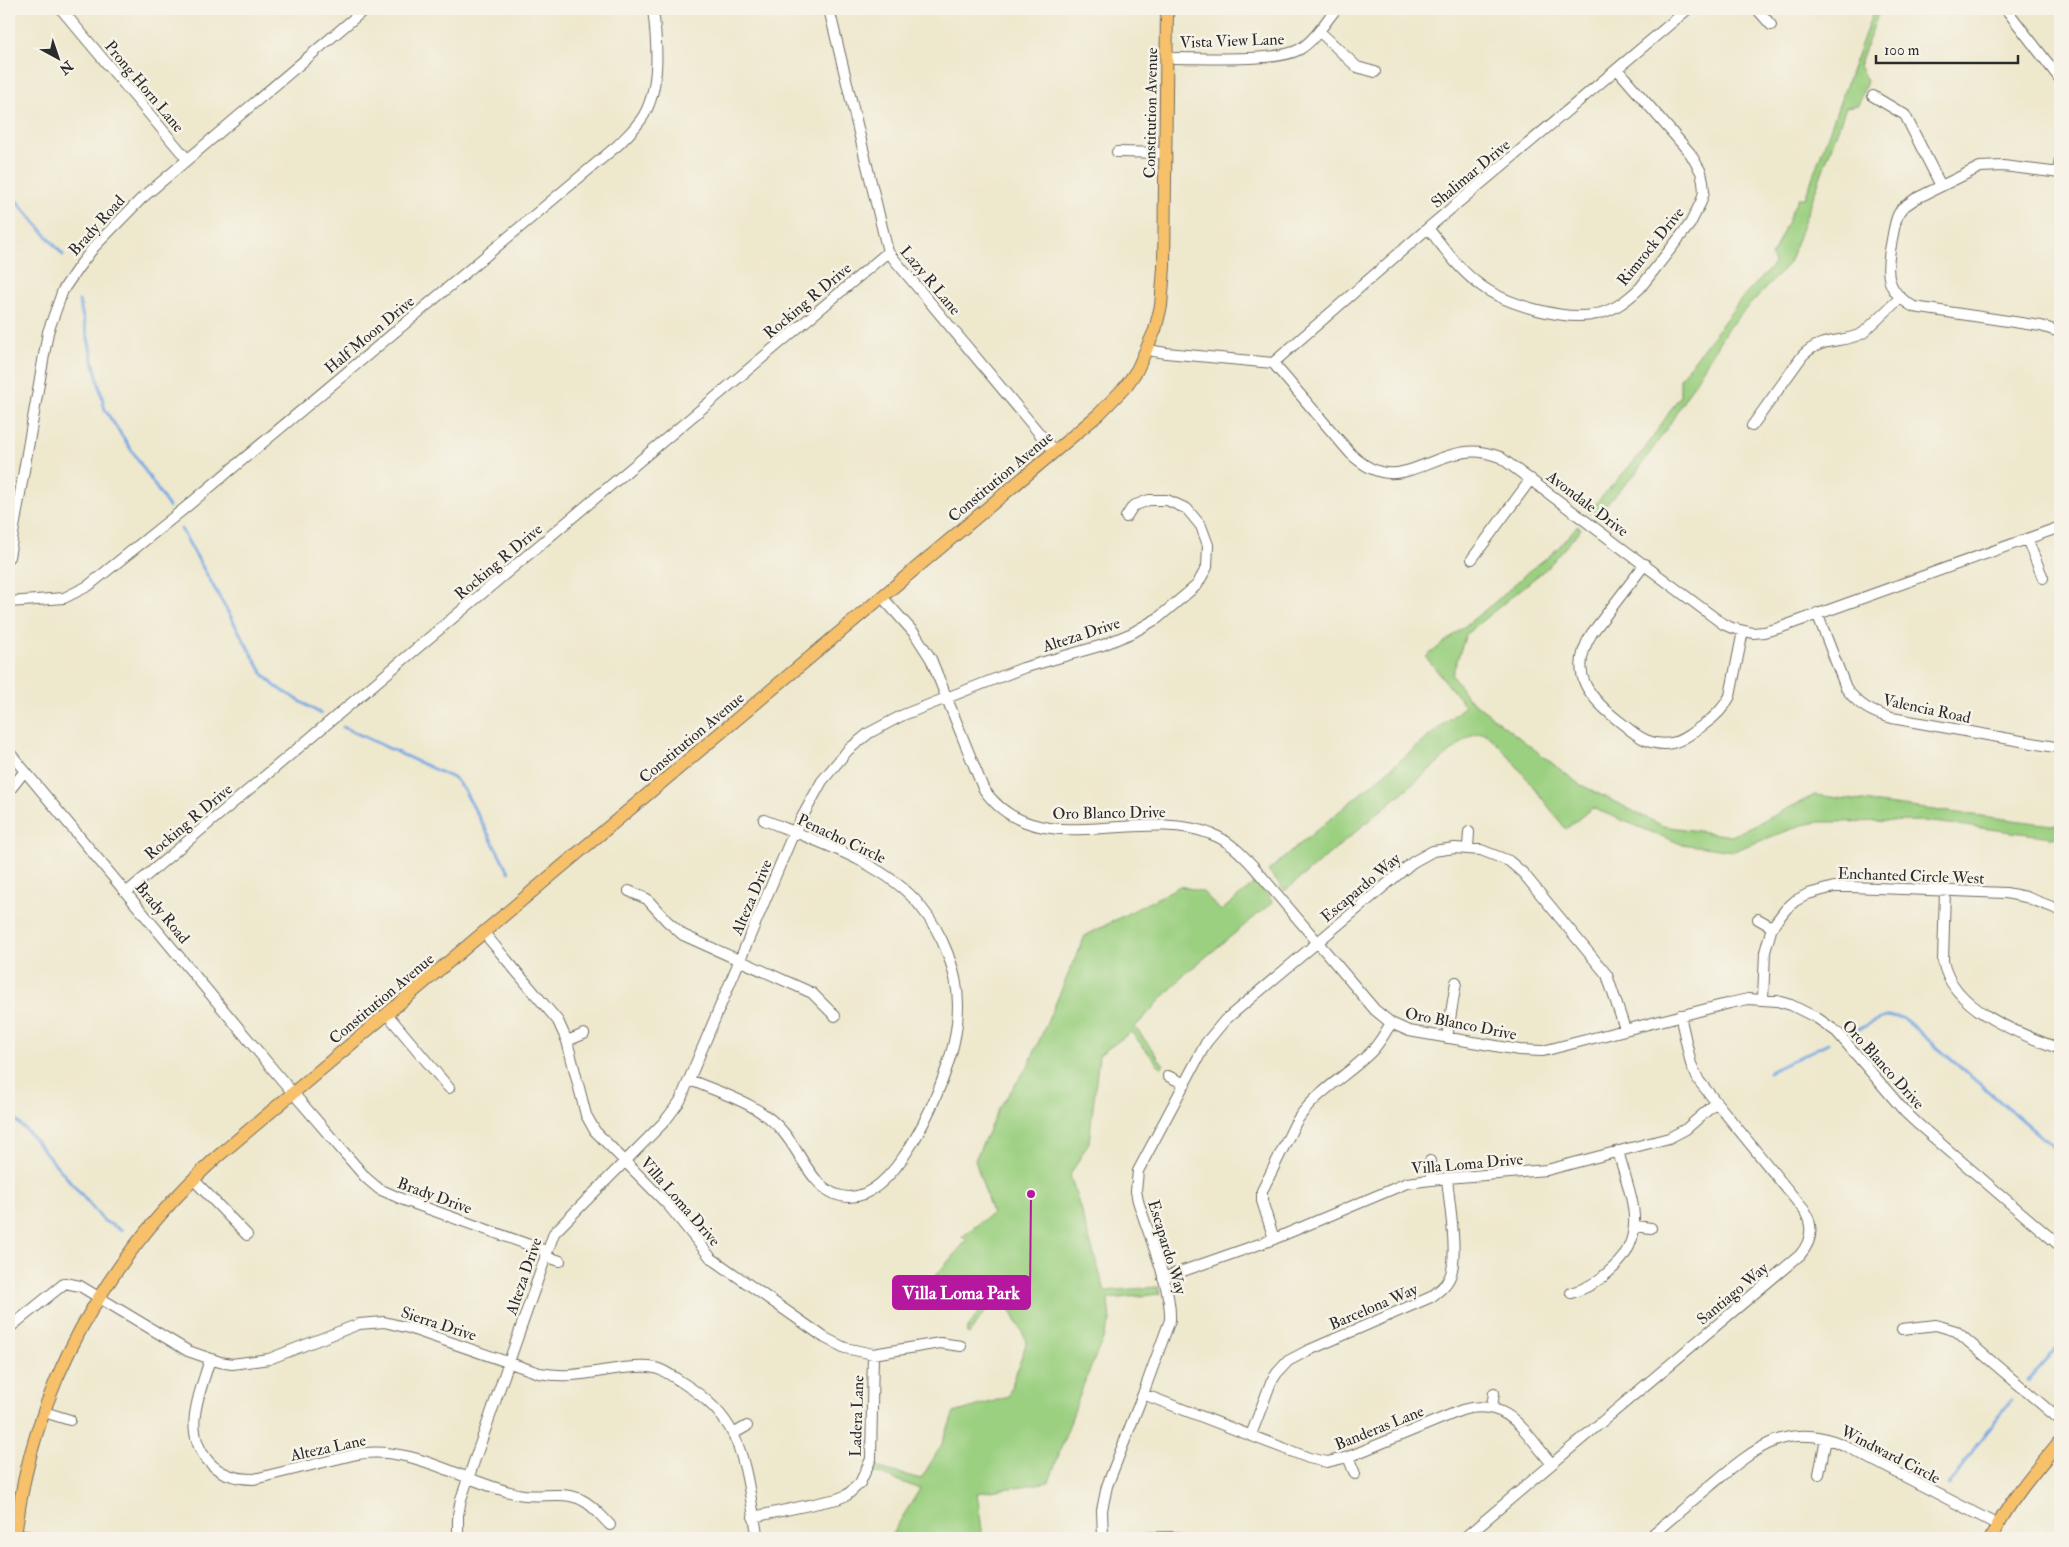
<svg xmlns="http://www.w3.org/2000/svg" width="2069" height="1547" viewBox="0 0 2069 1547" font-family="'IM FELL Double Pica',serif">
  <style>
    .green { fill: #9cd081; stroke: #647e56 }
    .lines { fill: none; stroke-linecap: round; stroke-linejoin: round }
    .stream { stroke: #79a9e3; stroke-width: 3 }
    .minor-casing { stroke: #6f6d64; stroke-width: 12 }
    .major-casing { stroke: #6f6d64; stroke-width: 14 }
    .minor { stroke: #fff; stroke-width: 10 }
    .major { stroke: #f7c06b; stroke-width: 12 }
    .labels { text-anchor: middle; stroke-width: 5; stroke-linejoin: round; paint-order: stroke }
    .street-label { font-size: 16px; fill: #2b2b2b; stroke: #f7f3e8 }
    .leader { fill: none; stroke: #b5179e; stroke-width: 2 }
    .callout-dot { fill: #b5179e; stroke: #f7f3e8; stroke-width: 2 }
    .callout { fill: #b5179e; stroke: #b5179e; stroke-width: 2 }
    .callout-label { font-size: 18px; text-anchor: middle; font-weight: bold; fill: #fff }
  </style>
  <rect width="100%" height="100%" fill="#f7f3e8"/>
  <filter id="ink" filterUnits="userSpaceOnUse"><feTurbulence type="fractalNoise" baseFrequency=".02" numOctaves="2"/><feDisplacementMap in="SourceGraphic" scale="10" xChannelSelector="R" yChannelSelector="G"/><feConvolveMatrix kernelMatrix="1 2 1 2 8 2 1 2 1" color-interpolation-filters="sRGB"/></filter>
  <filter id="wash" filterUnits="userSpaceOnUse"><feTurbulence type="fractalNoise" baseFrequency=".0096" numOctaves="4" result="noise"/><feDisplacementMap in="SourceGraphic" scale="20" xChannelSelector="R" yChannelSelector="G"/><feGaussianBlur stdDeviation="1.12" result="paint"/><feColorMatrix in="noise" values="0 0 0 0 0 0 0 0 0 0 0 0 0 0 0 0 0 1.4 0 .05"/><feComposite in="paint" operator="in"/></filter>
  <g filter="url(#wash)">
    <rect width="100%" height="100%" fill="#eee8cd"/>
    <path class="green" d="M1874 9H1880L1859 66 1867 81 1858 105 1846 107 1789 263 1727 329 1666 430 1635 474 1595 516 1589 511 1645 449 1680 396V379L1739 302 1774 264 1771 254H1773L1798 198H1805Z
      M1577 526 1581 529 1548 567 1466 634 1452 675 1468 698 1579 784 1663 826 1732 836 1815 795 2060 826V838L1925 821 1819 822 1802 825 1734 851 1681 844 1592 808 1566 829C1554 815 1496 734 1483 733 1472 731 1461 744 1453 750L1285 891 1268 871 1465 706 1426 657 1495 602 1530 570 1548 557 1559 547Z
      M1256 882 1273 902 1186 973 1135 1027 1164 1065 1161 1068 1131 1032 1099 1055 1089 1142 1070 1175 1105 1291 1158 1287 1160 1294 1108 1299 1110 1322 1083 1386 1049 1482 977 1493 983 1538H895L892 1534 920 1489 875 1472V1467L921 1479 941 1446 954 1413 1008 1397 1027 1341 1000 1290 969 1334 966 1332 993 1287 930 1282 967 1240 962 1237 992 1213 975 1160 999 1108 1028 1066 1085 936 1180 886 1203 892 1221 911Z"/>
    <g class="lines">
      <path class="stream" d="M9 192 63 255
        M79 301 105 410 169 507
        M181 529 263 674 275 686 321 714
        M343 727 455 779 464 790 509 872
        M1857 1030C1872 1023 1887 1011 1904 1019L2060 1153
        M1769 1072 1828 1043
        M9 1114 27 1131 104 1221 122 1230
        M2028 1381 2060 1344
        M1949 1485 1983 1436 2011 1401"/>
    </g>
  </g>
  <g filter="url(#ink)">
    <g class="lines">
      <g class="minor-casing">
        <path id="minor" d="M61 9 187 159
          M829 9 888 252 1054 451
          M1757 9 1771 25
          M2006 9 2060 79
          M1319 31 1357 67 1375 72
          M1166 58C1197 57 1277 63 1300 49 1315 40 1325 22 1336 9
          M1873 96 1905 115 1941 186
          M1117 152 1166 153
          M2058 172 2060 160
          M2060 173 2003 166 1980 167 1915 199 1902 208 1898 215C1894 224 1893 235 1891 245 1885 274 1886 292 1914 307L2041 326 2060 332
          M1428 228C1444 248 1459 270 1480 285 1505 304 1566 322 1597 314 1615 310 1627 300 1640 288L1690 224 1701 202 1704 192 1703 181 1701 172 1690 153 1617 69
          M1148 350 1166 353 1273 363 1351 454C1395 496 1421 457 1466 452 1478 450 1489 453 1500 457L1723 624 1732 628 1753 633 1764 632 1779 628 2060 527
          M1273 363 1428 228 1688 9
          M1752 426 1803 355C1823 336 1842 344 1863 333L1900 298
          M2027 539 2043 578
          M9 557 48 332 63 290 78 268 94 247 141 199 365 9
          M1472 559 1531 479
          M1645 564 1592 633C1566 675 1591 700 1624 725 1638 737 1652 747 1672 743 1683 741 1693 732 1702 726 1714 718 1723 710 1730 696L1743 631
          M882 597 915 634 931 659 983 788C1034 865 1139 805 1211 834 1228 840 1241 853 1253 866L1375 1010 1391 1023 1409 1031 1519 1050 1543 1051 1730 1003 1748 999 1777 1001 1791 1005 1817 1018 1837 1032 1905 1112 1919 1125 2060 1246
          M9 602 64 598 88 586 185 508 618 145C627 136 637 127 644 115 661 85 657 42 653 9
          M1817 613 1846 688C1858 705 1872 713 1892 718L2060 748
          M9 752 281 1079 366 1178 379 1189 404 1200 546 1251
          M9 791 24 772
          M1468 848 1469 832
          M1945 890 1943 961C1952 1010 2020 1034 2060 1049
          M629 891 647 899 667 921 683 935 801 988 812 993 835 1016
          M127 892 888 252
          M1758 919 1772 927
          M484 933 558 1021 567 1041 586 1115 595 1131 669 1206 711 1258 825 1338 845 1348 873 1354 940 1343 961 1346
          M1763 999 1765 952 1772 927 1786 909 1795 901 1808 894 1834 887H1851L2006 893 2026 897 2060 910
          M387 1014 449 1088
          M1447 1038 1456 982
          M567 1041 584 1034
          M1168 1076 1185 1084
          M690 1080C723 1094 761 1104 784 1133 801 1153 813 1190 841 1196 893 1208 939 1096 950 1057 955 1041 958 1022 958 1005 958 971 942 933 921 907 888 864 814 840 764 820
          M1430 1161 1431 1179
          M193 1179 247 1235
          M1635 1226 1651 1228
          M1274 1239 1262 1201V1191L1295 1124C1313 1093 1346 1077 1371 1052 1379 1044 1385 1033 1391 1023
          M545 1256 560 1261
          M1163 1278 1274 1239 1407 1183 1447 1178 1547 1170 1669 1138 1686 1129 1716 1103
          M1571 1293C1590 1287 1599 1281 1614 1267 1650 1233 1629 1193 1618 1151
          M9 1328 65 1283 80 1286 188 1351 220 1362 232 1364 269 1359 359 1324 384 1322 409 1328 539 1373C579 1381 611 1365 649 1367 662 1368 672 1376 683 1383 702 1395 723 1413 733 1434 748 1464 751 1506 758 1538
          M1902 1329 1936 1325 1956 1331 2060 1420
          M210 1359C200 1394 181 1431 209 1462 221 1475 237 1479 254 1479L357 1454C412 1444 465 1483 518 1494 538 1499 563 1490 582 1500 593 1505 601 1516 610 1525
          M1143 1394 1309 1458 1327 1462 1348 1457 1462 1410C1509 1397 1525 1433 1552 1464
          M1492 1407 1494 1393
          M44 1412 70 1420
          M733 1434 747 1426
          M1251 1435 1271 1382 1277 1373 1288 1361 1307 1351 1431 1297C1439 1291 1448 1284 1451 1274 1458 1251 1449 1203 1447 1178
          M1348 1457 1355 1474
          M1819 1474 1826 1439
          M753 1517 837 1499 847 1495 860 1483 871 1459 873 1354
          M16 1535 42 1538
          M458 1538V1515L461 1499 554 1233 665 1121 680 1101 794 832 822 781 848 750 869 733 903 715 1023 668 1103 645 1132 633 1158 618 1197 585 1207 567 1208 545 1201 526 1187 509 1167 500H1149L1133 506 1126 517
          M1103 1538 1102 1510 1107 1486 1143 1394 1170 1320C1172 1289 1148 1233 1138 1201L1136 1191 1138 1171 1206 1043 1225 1020 1413 862 1433 851 1455 848 1481 850 1509 861 1523 873 1607 975 1625 1029
          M1133 1538 1172 1537 1183 1538
          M1464 1538 1800 1255C1812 1241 1814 1226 1804 1210L1699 1081 1691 1064 1680 1015
          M1648 1538C1669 1521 1689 1503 1710 1486 1752 1451 1786 1419 1844 1445L1998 1525"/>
      </g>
      <g class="major-casing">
        <path id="major" d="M15 1538C31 1389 107 1257 217 1157L1099 414 1126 386 1137 370 1155 330 1161 306 1164 268 1167 9
          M1991 1538C2009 1501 2034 1472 2060 1441"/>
      </g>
      <use href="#minor" class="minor"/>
      <use href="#major" class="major"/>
    </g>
  </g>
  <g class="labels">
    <g class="street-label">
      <text transform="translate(1232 40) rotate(-2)" y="6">Vista View Lane</text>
      <text transform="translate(145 86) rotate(50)" y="6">Prong Horn Lane</text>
      <text transform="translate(1150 113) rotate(-89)" y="6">Constitution Avenue</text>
      <text transform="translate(1470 173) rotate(-40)" y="6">Shalimar Drive</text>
      <text transform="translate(96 225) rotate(-48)" y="6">Brady Road</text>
      <text transform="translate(1650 246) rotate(-51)" y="6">Rimrock Drive</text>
      <text transform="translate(931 280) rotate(50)" y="6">Lazy R Lane</text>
      <text transform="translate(807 300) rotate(-40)" y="6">Rocking R Drive</text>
      <text transform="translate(369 334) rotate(-40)" y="6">Half Moon Drive</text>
      <text transform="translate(1000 476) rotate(-40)" y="6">Constitution Avenue</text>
      <text transform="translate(1588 503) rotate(37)" y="6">Avondale Drive</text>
      <text transform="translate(498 561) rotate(-40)" y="6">Rocking R Drive</text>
      <text transform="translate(1081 634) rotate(-18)" y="6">Alteza Drive</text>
      <text transform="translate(1927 708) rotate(12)" y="6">Valencia Road</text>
      <text transform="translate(691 737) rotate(-40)" y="6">Constitution Avenue</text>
      <text transform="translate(1109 812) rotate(-1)" y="6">Oro Blanco Drive</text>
      <text transform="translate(188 821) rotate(-40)" y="6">Rocking R Drive</text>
      <text transform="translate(842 838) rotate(25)" y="6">Penacho Circle</text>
      <text transform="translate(1911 875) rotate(2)" y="6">Enchanted Circle West</text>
      <text transform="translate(1360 887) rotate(-40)" y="6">Escapardo Way</text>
      <text transform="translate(751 897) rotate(-67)" y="6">Alteza Drive</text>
      <text transform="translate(163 912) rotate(50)" y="6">Brady Road</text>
      <text transform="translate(381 998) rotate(-40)" y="6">Constitution Avenue</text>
      <text transform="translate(1461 1023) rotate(11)" y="6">Oro Blanco Drive</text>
      <text transform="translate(1884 1064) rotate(48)" y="6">Oro Blanco Drive</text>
      <text transform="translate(1467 1163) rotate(-5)" y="6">Villa Loma Drive</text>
      <text transform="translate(435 1195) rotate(20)" y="6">Brady Drive</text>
      <text transform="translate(681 1201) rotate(49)" y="6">Villa Loma Drive</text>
      <text transform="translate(1168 1247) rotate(73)" y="6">Escapardo Way</text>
      <text transform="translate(523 1276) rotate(-71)" y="6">Alteza Drive</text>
      <text transform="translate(1732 1293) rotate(-40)" y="6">Santiago Way</text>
      <text transform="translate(1373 1306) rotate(-23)" y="6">Barcelona Way</text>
      <text transform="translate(439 1323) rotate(18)" y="6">Sierra Drive</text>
      <text transform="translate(856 1416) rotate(-88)" y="6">Ladera Lane</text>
      <text transform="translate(1379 1427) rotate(-22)" y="6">Banderas Lane</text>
      <text transform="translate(328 1447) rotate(-12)" y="6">Alteza Lane</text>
      <text transform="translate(1891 1454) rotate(27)" y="6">Windward Circle</text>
    </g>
  </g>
  <path class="leader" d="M1031 1194L1030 1293"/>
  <circle class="callout-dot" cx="1031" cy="1194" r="5"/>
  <rect class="callout" x="893" y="1276" width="137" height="33" rx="5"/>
  <g class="callout-label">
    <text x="961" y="1299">Villa Loma Park</text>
  </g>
  <rect width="2069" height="1547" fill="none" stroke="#f7f3e8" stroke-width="30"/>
  <g transform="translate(58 58) rotate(140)" stroke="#f7f3e8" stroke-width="4" paint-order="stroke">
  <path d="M0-4L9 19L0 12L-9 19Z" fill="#2b2b2b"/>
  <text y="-8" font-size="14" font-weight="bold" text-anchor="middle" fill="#2b2b2b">N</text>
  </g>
  <path d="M1876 55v8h142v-8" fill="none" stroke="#2b2b2b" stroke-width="2.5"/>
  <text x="1884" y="55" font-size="15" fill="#2b2b2b" stroke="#f7f3e8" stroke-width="4" paint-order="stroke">100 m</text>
</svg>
